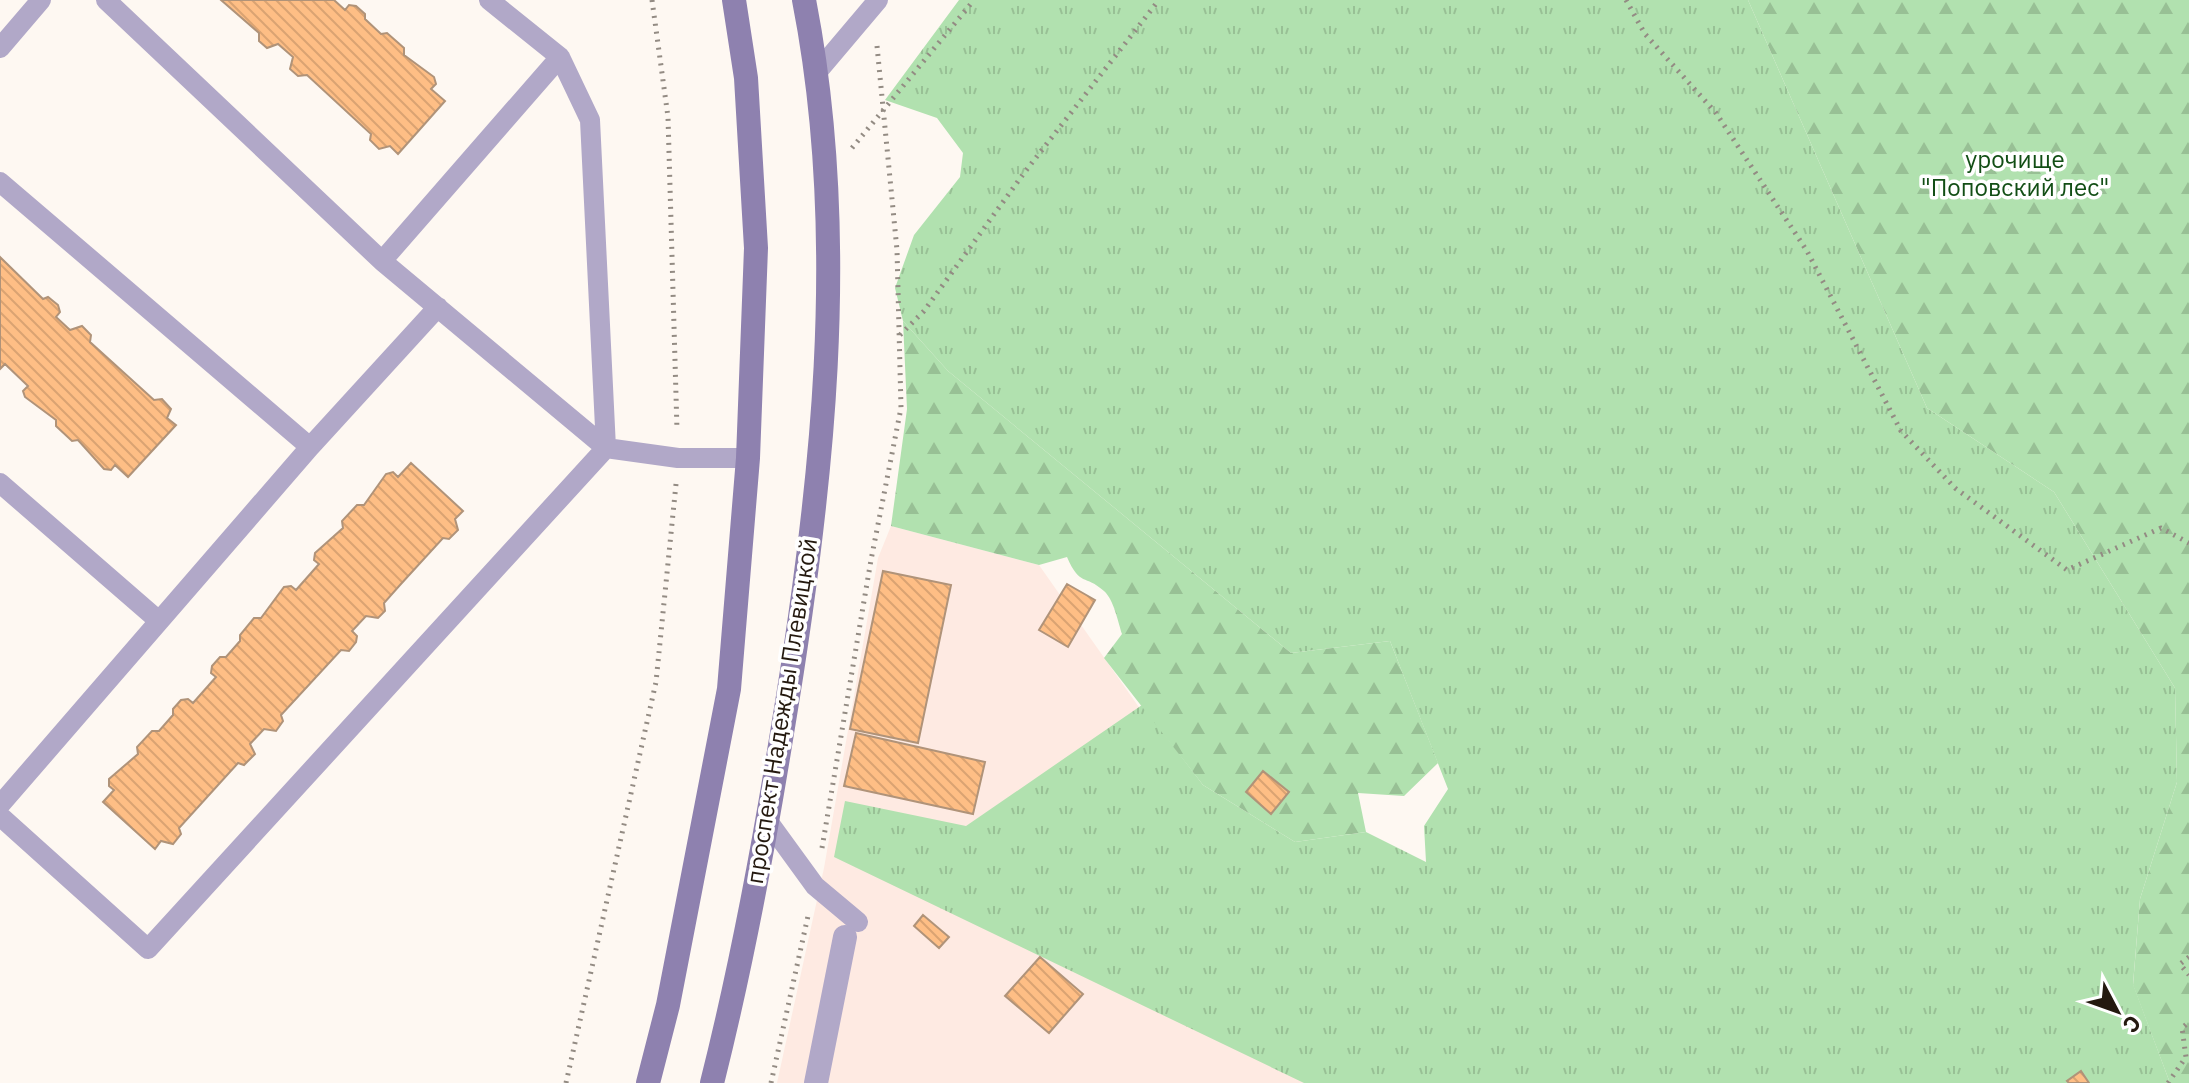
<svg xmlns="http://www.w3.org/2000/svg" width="2189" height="1083" viewBox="0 0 2189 1083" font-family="'IBM Plex Sans',sans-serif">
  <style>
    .commercial { fill: #feeae2 }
    .grass { fill: url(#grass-tufts) }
    .forest { fill: url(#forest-firs) }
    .building { fill: url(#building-back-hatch); stroke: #b09379; stroke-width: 2 }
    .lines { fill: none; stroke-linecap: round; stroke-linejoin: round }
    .path { stroke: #938b83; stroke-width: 5; stroke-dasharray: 2 6; stroke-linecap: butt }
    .lane { stroke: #b1a8c8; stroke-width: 20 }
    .street { stroke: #b1a8c8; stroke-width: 24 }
    .secondary { stroke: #8e81af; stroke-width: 24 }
    .labels { text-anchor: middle; stroke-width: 7; stroke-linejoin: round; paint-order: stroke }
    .park-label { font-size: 24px; fill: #124e15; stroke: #fff }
    .street-label { font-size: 24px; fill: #24190f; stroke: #fff }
  </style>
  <defs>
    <pattern id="grass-tufts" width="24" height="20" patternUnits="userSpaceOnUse" patternTransform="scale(2)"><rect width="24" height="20" fill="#b1e1af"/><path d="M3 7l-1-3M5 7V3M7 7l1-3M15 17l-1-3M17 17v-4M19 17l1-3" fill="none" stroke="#98c095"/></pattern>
    <pattern id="forest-firs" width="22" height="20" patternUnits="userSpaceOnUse" patternTransform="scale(2)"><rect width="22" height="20" fill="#b1e1af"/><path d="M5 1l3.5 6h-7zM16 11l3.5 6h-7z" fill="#98c095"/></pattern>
    <pattern id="building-back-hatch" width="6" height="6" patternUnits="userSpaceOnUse" patternTransform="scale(2)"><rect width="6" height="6" fill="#febe85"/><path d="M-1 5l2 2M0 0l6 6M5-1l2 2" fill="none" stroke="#daa372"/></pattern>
  </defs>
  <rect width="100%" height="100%" fill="#fef8f2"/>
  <path class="commercial" d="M891 526 1039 565 1403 1083H777L824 868 878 558Z"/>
  <path class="grass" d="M959 0H1748L1927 408 2054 492 2175 688 2177 782 2140 899 2133 984 2170 1083H1304L834 857 845 801 966 826 1142 705 1203 785 1295 842 1366 832 1426 862 1424 826 1448 789 1390 641 1291 653 948 371 903 321 895 288 914 235 960 177 963 153 937 118 885 100Z"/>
  <path class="forest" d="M1748 0H2189V1083H2170L2133 985 2140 899 2177 782 2175 688 2054 492 1927 408Z
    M903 321 948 371 1291 653 1390 641 1438 763 1404 796 1358 793 1366 832 1295 842 1203 785 1104 658 1122 634C1118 622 1114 600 1104 591 1085 574 1080 587 1067 557L1039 565 891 526 907 409Z"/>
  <path class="building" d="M221 0H334L345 10 349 5 356 6 365 14V19L381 34 387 33 404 48V55L434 77 436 84 431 89 445 101 398 154 390 146 379 149 370 140 371 134 307 75 298 76 290 69 293 57 278 44 267 48 259 41V33Z
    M0 257 43 299 48 297 58 305 60 312 56 317 70 330 82 326 91 335 90 342 154 400 162 399 171 409 167 418 176 425 128 477 115 465 111 470 104 469 78 440 72 441 56 426V420L25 397 23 391 28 386 5 364 0 369Z
    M411 463 463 511 455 519 458 530 449 539 443 538 400 585 384 603 385 611 378 618 366 616 352 631 357 636 356 642 349 651 341 650 281 715 283 721 276 731 264 729 250 744 255 754 244 765 238 763 179 828 181 834 173 844 161 841 155 849 103 802 114 790 109 786V779L138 754 137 747 152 731H159L173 715V709L181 700 188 699 193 703 216 677 211 673 212 666 220 657H226L240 641V635L254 618H261L284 587 291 586 296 590 319 564 314 560 315 553 343 528 342 521 357 505H364L386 474 393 472 398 477Z
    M883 571 951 585 918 743 850 729Z
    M1067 584 1095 600 1068 647 1039 630Z
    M856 733 985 762 973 814 844 786Z
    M1263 771 1289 792 1271 814 1246 792Z
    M923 915 949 937 939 948 914 926Z
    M1040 957 1083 994 1049 1033 1005 996Z
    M2081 1071 2089 1083H2069L2067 1081Z"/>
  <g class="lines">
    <path class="path" d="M652 0 668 117 677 430
      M1626 0 1645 34 1716 113 1807 251 1901 431 1955 488 2067 570 2161 528 2189 543
      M852 148 974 0
      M900 335 924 311 1024 173 1159 0
      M822 848 871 560 901 408 897 250 877 46
      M2189 957 2180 964 2189 975
      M566 1083 656 682 676 484
      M771 1083 808 916
      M2168 1083 2186 1057 2182 1028 2189 1022"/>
    <path class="lane" d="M106 0 382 261 606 448 678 458H748
      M0 48 41 0
      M818 71 878 0
      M0 182 310 447 0 805
      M382 261 560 57 489 0
      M310 447 438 307
      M0 483 159 621
      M0 816 148 949 606 448 590 120 560 57
      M767 820 815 886 858 922"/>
    <path class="street" d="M816 1083 845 937"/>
    <path class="secondary" d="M648 1083 668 1005 729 689 748 458 756 248 746 78 734 0
      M712 1083C741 968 763 851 782 733 822 494 851 240 804 0"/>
  </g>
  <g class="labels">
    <g class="park-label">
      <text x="2015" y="168">урочище<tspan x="2015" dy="28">"Поповский лес"</tspan></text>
    </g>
    <g class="street-label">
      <text transform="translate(782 711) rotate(-81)" y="8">проспект Надежды Плевицкой</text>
    </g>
  </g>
  <g transform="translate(2117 1011) rotate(131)" stroke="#ffffff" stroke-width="6" paint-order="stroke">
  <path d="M0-6L14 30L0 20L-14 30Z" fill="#24190f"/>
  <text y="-12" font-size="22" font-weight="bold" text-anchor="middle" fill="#24190f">С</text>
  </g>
</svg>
